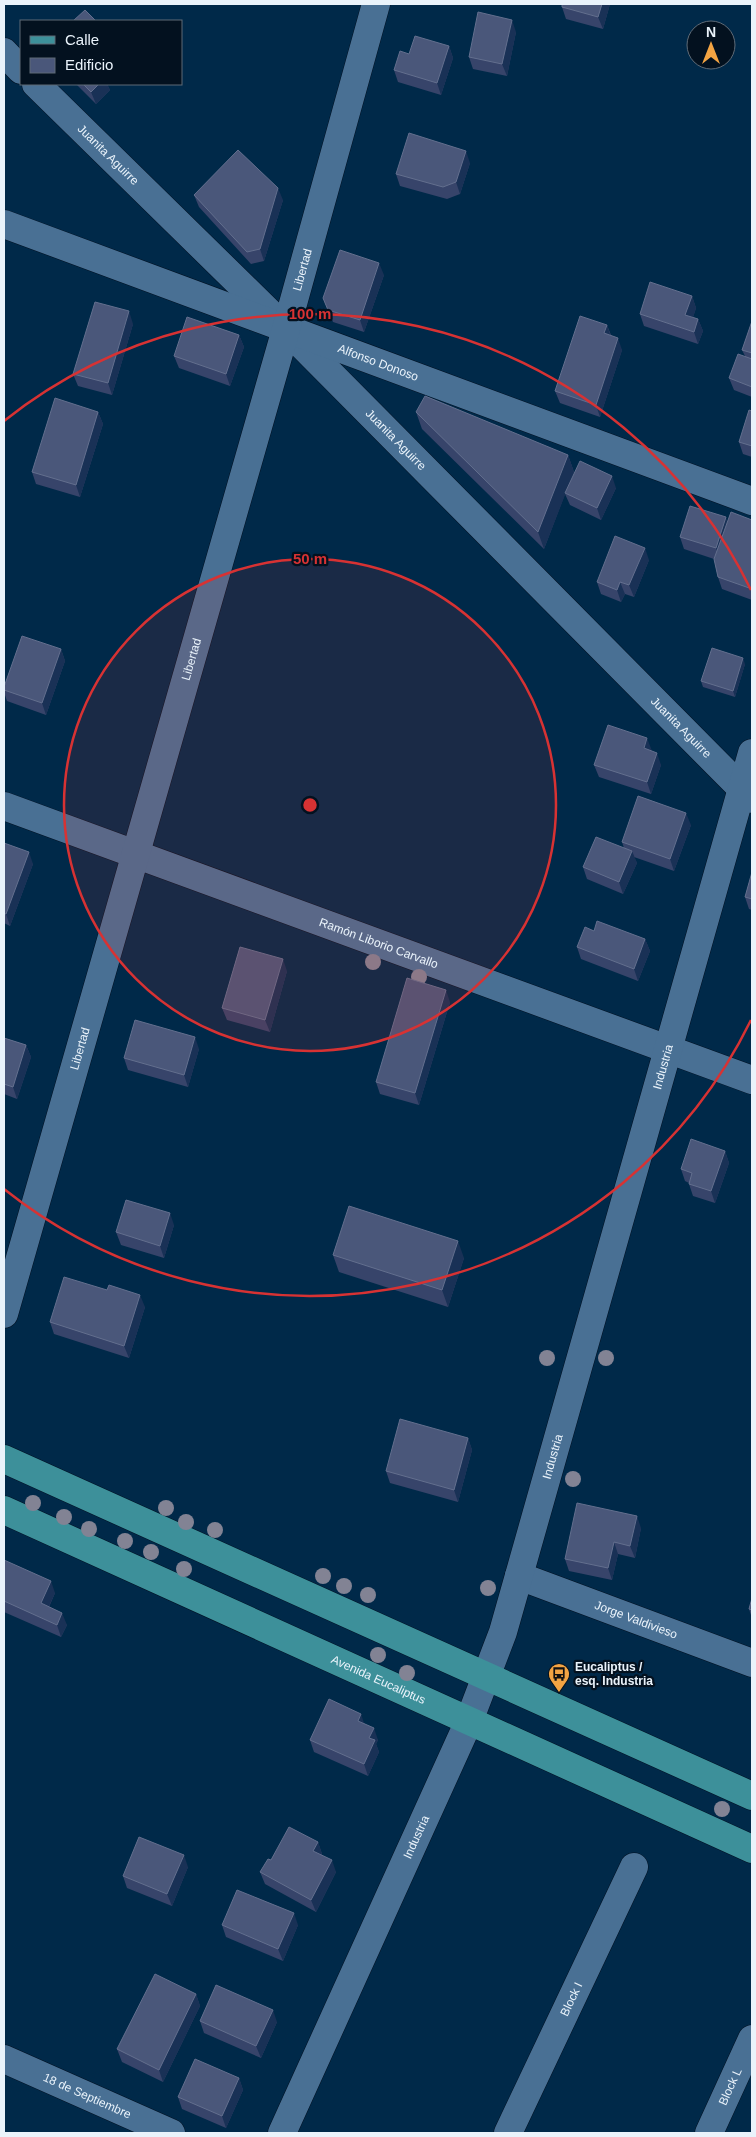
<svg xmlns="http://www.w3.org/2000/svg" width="756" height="2137" viewBox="0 0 756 2137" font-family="Arial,sans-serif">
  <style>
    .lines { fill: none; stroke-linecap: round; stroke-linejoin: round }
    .minor-casing { stroke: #011122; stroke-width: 29 }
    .major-casing { stroke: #011122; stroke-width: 29 }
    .minor { stroke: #497094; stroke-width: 28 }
    .major { stroke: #3d909a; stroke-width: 28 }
    .tree { fill: #828394 }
    .wall { fill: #37446a }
    .shaded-wall { fill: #193156 }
    .building { fill: #4a577a; stroke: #636f8e }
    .ring { fill: none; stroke: #d73233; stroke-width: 2.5 }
    .labels { text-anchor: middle; stroke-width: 4.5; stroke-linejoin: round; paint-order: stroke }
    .street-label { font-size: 12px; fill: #eaf3fb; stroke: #03111f }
    .poi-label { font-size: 12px; font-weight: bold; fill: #eaf3fb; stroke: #03111f; text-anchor: start }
    .centre { fill: #d73233; stroke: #03111f; stroke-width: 2.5 }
    .ring-label { font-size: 15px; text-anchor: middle; font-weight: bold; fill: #d73233; stroke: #03111f; stroke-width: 4.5; stroke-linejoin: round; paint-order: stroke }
  </style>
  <rect width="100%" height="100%" fill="#002949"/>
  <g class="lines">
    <g class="minor-casing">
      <g id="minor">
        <path d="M4 52 21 70"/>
        <path id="s1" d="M36 84 286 329 752 799"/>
        <path id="s2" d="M4 224 752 501"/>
        <path id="s3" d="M4 806 752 1080"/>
        <path id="s4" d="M4 1314 286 329 376 4"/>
        <path id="s5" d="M519 1576 752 1663"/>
        <path id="s6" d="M4 2059 171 2133"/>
        <path id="s7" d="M282 2133 469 1721 503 1632 752 753"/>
        <path id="s8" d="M508 2133 634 1867"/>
        <path id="s9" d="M709 2133 752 2039"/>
      </g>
    </g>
    <g class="major-casing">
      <g id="major">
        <path d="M4 1459 752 1796"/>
        <path id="s10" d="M4 1510 752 1849"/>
      </g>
    </g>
    <use href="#minor" class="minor"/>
    <use href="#major" class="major"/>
  </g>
  <g class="tree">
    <circle cx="373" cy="962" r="8"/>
    <circle cx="419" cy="977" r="8"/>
    <circle cx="547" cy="1358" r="8"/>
    <circle cx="606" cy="1358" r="8"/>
    <circle cx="573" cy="1479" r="8"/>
    <circle cx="33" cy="1503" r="8"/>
    <circle cx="166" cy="1508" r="8"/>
    <circle cx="64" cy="1517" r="8"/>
    <circle cx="186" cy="1522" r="8"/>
    <circle cx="89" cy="1529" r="8"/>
    <circle cx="215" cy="1530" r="8"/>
    <circle cx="125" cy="1541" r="8"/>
    <circle cx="151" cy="1552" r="8"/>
    <circle cx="184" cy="1569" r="8"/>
    <circle cx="323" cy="1576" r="8"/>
    <circle cx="344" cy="1586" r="8"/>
    <circle cx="488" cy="1588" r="8"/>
    <circle cx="368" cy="1595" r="8"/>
    <circle cx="378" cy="1655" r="8"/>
    <circle cx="407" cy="1673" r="8"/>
    <circle cx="722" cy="1809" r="8"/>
  </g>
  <path class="wall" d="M562 4H610L603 29 566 19 562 7Z
    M516 32 507 76 473 69 469 57Z
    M449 46 453 58 441 95 398 82 394 70 409 54Z
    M76 84H107L110 90 96 104Z
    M470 163 460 194 447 199 400 186 396 174Z
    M194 195 283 200 264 261 251 264 199 207Z
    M384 275 364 332 333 322 323 298Z
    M692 296 696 308 693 317 698 319 703 331 698 344 644 326 640 314Z
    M752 321V397L734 390 729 378 745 356 742 350Z
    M133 324 112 395 78 386 73 374Z
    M607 325 611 335 622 350 600 417 560 403 555 391Z
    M239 335 244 347 230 386 179 368 174 356Z
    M752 411V457L743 454 739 442Z
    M98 412 103 424 80 497 36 484 32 472Z
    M416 412 568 455 574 472 568 486 616 488 601 520 570 505 565 494 544 549 422 429Z
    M752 520V600L722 589 718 577 714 559 684 549 680 537 728 522Z
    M649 560 634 597 625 594 621 602 601 594 597 582Z
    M61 649 65 661 46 715 7 701 4 692V687Z
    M745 664 735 697 703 687 701 681Z
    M651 751 661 765 651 794 599 777 594 765Z
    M691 825 674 871 634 857 637 863 623 894 587 879 583 867 624 848 622 842Z
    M4 843 33 864 10 926 4 923Z
    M752 872V910L749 909 745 897Z
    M594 931 645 939 650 951 638 981 581 959 577 947Z
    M287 971 270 1032 227 1020 222 1008Z
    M450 1002 419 1105 380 1094 376 1082Z
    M4 1038 26 1045 31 1057 17 1099 4 1094Z
    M199 1049 188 1087 128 1070 124 1058Z
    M725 1151 729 1163 715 1203 693 1196 689 1184V1183L685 1181 681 1169Z
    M174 1225 164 1258 121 1245 116 1232Z
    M333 1255 464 1258 448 1307 339 1272Z
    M107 1290 145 1307 129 1358 54 1334 50 1322Z
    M468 1438 472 1450 458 1502 390 1483 386 1471Z
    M641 1528 635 1558 618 1554 612 1580 569 1571 565 1559Z
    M4 1560 55 1593 49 1607 67 1625 61 1637 4 1612Z
    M752 1598V1618L749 1609Z
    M364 1723 378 1740 376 1744 379 1752 368 1776 314 1752 310 1740Z
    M318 1842 322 1854V1855L336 1872 316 1912 265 1884 260 1872 271 1860Z
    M188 1867 172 1906 127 1888 123 1876Z
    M222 1925H298L283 1961 226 1937Z
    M196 1994 200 2006 163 2082 122 2062 117 2049Z
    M200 2021 277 2022 261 2058 204 2033Z
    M239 2078 243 2090 226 2128 182 2109 178 2097Z"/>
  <path class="shaded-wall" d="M602 4H610L603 29 598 17Z
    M512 20 516 32 507 76 502 64Z
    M449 46 453 58 441 95 437 83Z
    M99 84H107L110 90 96 104 91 92Z
    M466 151 470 163 460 194 456 182Z
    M278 188 283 200 264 261 260 249Z
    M379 263 384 275 364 332 360 320Z
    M692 296 696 308 690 327 685 315Z
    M129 311 133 324 112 395 108 383Z
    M698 319 703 331 698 344 694 332Z
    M607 325 611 337 604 333Z
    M239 335 244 347 230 386 226 374Z
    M618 338 622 350 600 417 596 405Z
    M98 412 103 424 80 497 76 485Z
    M568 455 574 472 544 549 538 532Z
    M612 476 616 488 601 520 597 508Z
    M726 517 730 529 720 560 716 548Z
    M645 548 649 560 634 597 629 585Z
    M620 582 625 594 621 602 617 590Z
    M61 649 65 661 46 715 42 703Z
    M743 658 745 664 735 697 733 691Z
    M647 738 652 751 644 748Z
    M657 753 661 765 651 794 647 782Z
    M686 813 691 825 674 871 670 859Z
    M632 851 637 863 623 894 619 882Z
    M29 852 33 864 10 926 6 914Z
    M645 939 650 951 638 981 634 969Z
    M283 959 287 971 270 1032 265 1020Z
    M446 990 450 1002 419 1105 415 1093Z
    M195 1037 199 1049 188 1087 184 1075Z
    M26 1045 31 1057 17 1099 13 1087Z
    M725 1151 729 1163 715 1203 711 1191Z
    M170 1213 174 1225 164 1258 160 1246Z
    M458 1241 464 1258 448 1307 442 1290Z
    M140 1295 145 1307 129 1358 124 1346Z
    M468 1438 472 1450 458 1502 454 1490Z
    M637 1516 641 1528 635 1558 630 1546Z
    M614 1542 618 1554 612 1580 608 1568Z
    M51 1581 55 1593 45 1615 41 1603Z
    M62 1613 67 1625 61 1637 57 1625Z
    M361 1714 365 1726 358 1721Z
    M374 1728 378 1740 376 1744 379 1752 368 1776 364 1764 369 1738Z
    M318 1842 322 1854 318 1863 313 1851Z
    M184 1855 188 1867 172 1906 167 1894Z
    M332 1860 336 1872 316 1912 311 1900Z
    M294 1913 298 1925 283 1961 278 1949Z
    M196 1994 200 2006 163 2082 159 2070Z
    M273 2010 277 2022 261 2058 256 2046Z
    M239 2078 243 2090 226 2128 222 2116Z"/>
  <path class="building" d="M562 4H602L598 17 562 7Z
    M85 10 96 21H73Z
    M478 12 512 20 502 64 469 57Z
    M415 36 449 46 437 83 394 70 400 51 409 54Z
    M83 84H99L91 92Z
    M409 133 466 151 456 182 443 187 396 174Z
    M238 150 278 188 260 249 247 252 194 195Z
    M340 250 379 263 360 320 328 310 323 298Z
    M650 282 692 296 685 315 698 319 694 332 640 314Z
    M95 302 129 311 108 383 73 374Z
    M580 316 607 325 604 333 618 338 596 405 555 391Z
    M187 317 239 335 226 374 174 356Z
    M752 321V353L742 350Z
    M738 354 752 359V387L729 378Z
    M425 396 568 455 538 532 416 412Z
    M55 398 98 412 76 485 32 472Z
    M749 410 752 411V446L739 442Z
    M580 461 612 476 597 508 565 493Z
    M690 506 726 517 716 548 680 537Z
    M731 512 752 520V589L718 577 714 559Z
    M615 536 645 548 629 585 620 582 617 590 597 582Z
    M22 636 61 649 42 703 4 690V687Z
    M712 648 743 658 733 691 701 681Z
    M608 725 647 738 644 748 657 753 647 782 594 765Z
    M638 796 686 813 670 859 622 842Z
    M596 837 632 851 619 882 583 867Z
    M4 843 29 852 6 914 4 913Z
    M752 872V899L745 897Z
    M597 921 645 939 634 969 577 947 585 927 594 931Z
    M240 947 283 959 265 1020 222 1008Z
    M407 978 446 990 415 1093 376 1082Z
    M135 1020 195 1037 184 1075 124 1058Z
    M4 1038 26 1045 13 1087 4 1084Z
    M691 1139 725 1151 711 1191 689 1184 692 1173 681 1169Z
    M126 1200 170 1213 160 1246 116 1232Z
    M349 1206 458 1241 442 1290 333 1255Z
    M64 1277 107 1290 109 1285 140 1295 124 1346 50 1322Z
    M400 1419 468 1438 454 1490 386 1471Z
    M577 1503 637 1516 630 1546 614 1542 608 1568 565 1559Z
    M4 1560 51 1581 41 1603 62 1613 57 1625 4 1601Z
    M752 1598V1610L749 1609Z
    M329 1699 361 1714 358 1721 374 1728 369 1738 375 1740 364 1764 310 1740Z
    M289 1827 318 1842 313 1851 332 1860 311 1900 260 1872 268 1859 271 1860Z
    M139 1837 184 1855 167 1894 123 1876Z
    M237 1890 294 1913 278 1949 222 1925Z
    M155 1974 196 1994 159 2070 117 2049Z
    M216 1985 273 2010 256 2046 200 2021Z
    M195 2059 239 2078 222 2116 178 2097Z"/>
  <circle cx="310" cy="805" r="246" fill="#d73233" fill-opacity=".12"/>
  <g class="ring">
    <circle cx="310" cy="805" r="246"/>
    <path d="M751 1020A491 491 0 0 1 4 1189M4 421A491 491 0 0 1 751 590"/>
  </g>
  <defs>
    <g id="bus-pin" transform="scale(1.125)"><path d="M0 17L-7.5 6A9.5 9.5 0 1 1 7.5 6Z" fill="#f3a443" stroke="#03111f"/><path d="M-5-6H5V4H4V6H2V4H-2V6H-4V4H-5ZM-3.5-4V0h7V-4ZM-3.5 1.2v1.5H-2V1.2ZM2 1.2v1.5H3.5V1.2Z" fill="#111"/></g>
  </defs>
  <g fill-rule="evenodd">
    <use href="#bus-pin" x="559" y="1674"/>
  </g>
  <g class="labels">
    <g class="street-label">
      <text dy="4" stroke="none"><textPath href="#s1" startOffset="101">Juanita Aguirre</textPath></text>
      <text dy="4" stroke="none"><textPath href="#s4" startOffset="1086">Libertad</textPath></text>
      <text dy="4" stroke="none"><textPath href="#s2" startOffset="399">Alfonso Donoso</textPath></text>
      <text dy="4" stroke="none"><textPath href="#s1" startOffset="506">Juanita Aguirre</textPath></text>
      <text dy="4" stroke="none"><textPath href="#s4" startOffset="681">Libertad</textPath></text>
      <text dy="4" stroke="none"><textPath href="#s1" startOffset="911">Juanita Aguirre</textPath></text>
      <text dy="4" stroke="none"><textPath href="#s3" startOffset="399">Ramón Liborio Carvallo</textPath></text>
      <text dy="4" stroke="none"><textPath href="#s4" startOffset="276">Libertad</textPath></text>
      <text dy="4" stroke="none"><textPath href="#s7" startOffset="1135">Industria</textPath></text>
      <text dy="4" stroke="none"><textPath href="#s7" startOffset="730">Industria</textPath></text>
      <text dy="4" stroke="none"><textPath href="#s5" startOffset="125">Jorge Valdivieso</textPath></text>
      <text dy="4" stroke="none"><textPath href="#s10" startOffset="411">Avenida Eucaliptus</textPath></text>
      <text dy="4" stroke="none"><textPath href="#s7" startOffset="325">Industria</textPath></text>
      <text dy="4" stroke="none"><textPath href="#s8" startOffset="148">Block I</textPath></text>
      <text dy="4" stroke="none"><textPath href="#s9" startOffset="51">Block L</textPath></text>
      <text dy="4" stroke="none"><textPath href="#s6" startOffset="91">18 de Septiembre</textPath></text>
    </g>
    <g class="poi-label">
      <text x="575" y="1671">Eucaliptus /<tspan x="575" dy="14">esq. Industria</tspan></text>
    </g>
  </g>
  <circle cx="310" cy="805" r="8" class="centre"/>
  <g class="ring-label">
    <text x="310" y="319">100 m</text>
    <text x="310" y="564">50 m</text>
  </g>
  <rect width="756" height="2137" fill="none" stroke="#eaf3fb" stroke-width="10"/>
  <rect x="20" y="20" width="162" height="65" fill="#03111f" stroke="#5f6b77"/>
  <rect x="30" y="36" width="25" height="8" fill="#3d909a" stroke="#5f6b77"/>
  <text x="65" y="45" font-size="15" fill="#eaf3fb">Calle</text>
  <rect x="30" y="58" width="25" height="15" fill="#4a577a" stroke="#5f6b77"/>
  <text x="65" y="70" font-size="15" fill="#eaf3fb">Edificio</text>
  <g transform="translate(711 45)"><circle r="24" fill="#03111f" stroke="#5f6b77"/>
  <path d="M0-4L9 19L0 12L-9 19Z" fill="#f3a443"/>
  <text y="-8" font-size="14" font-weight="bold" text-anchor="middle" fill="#eaf3fb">N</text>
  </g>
</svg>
